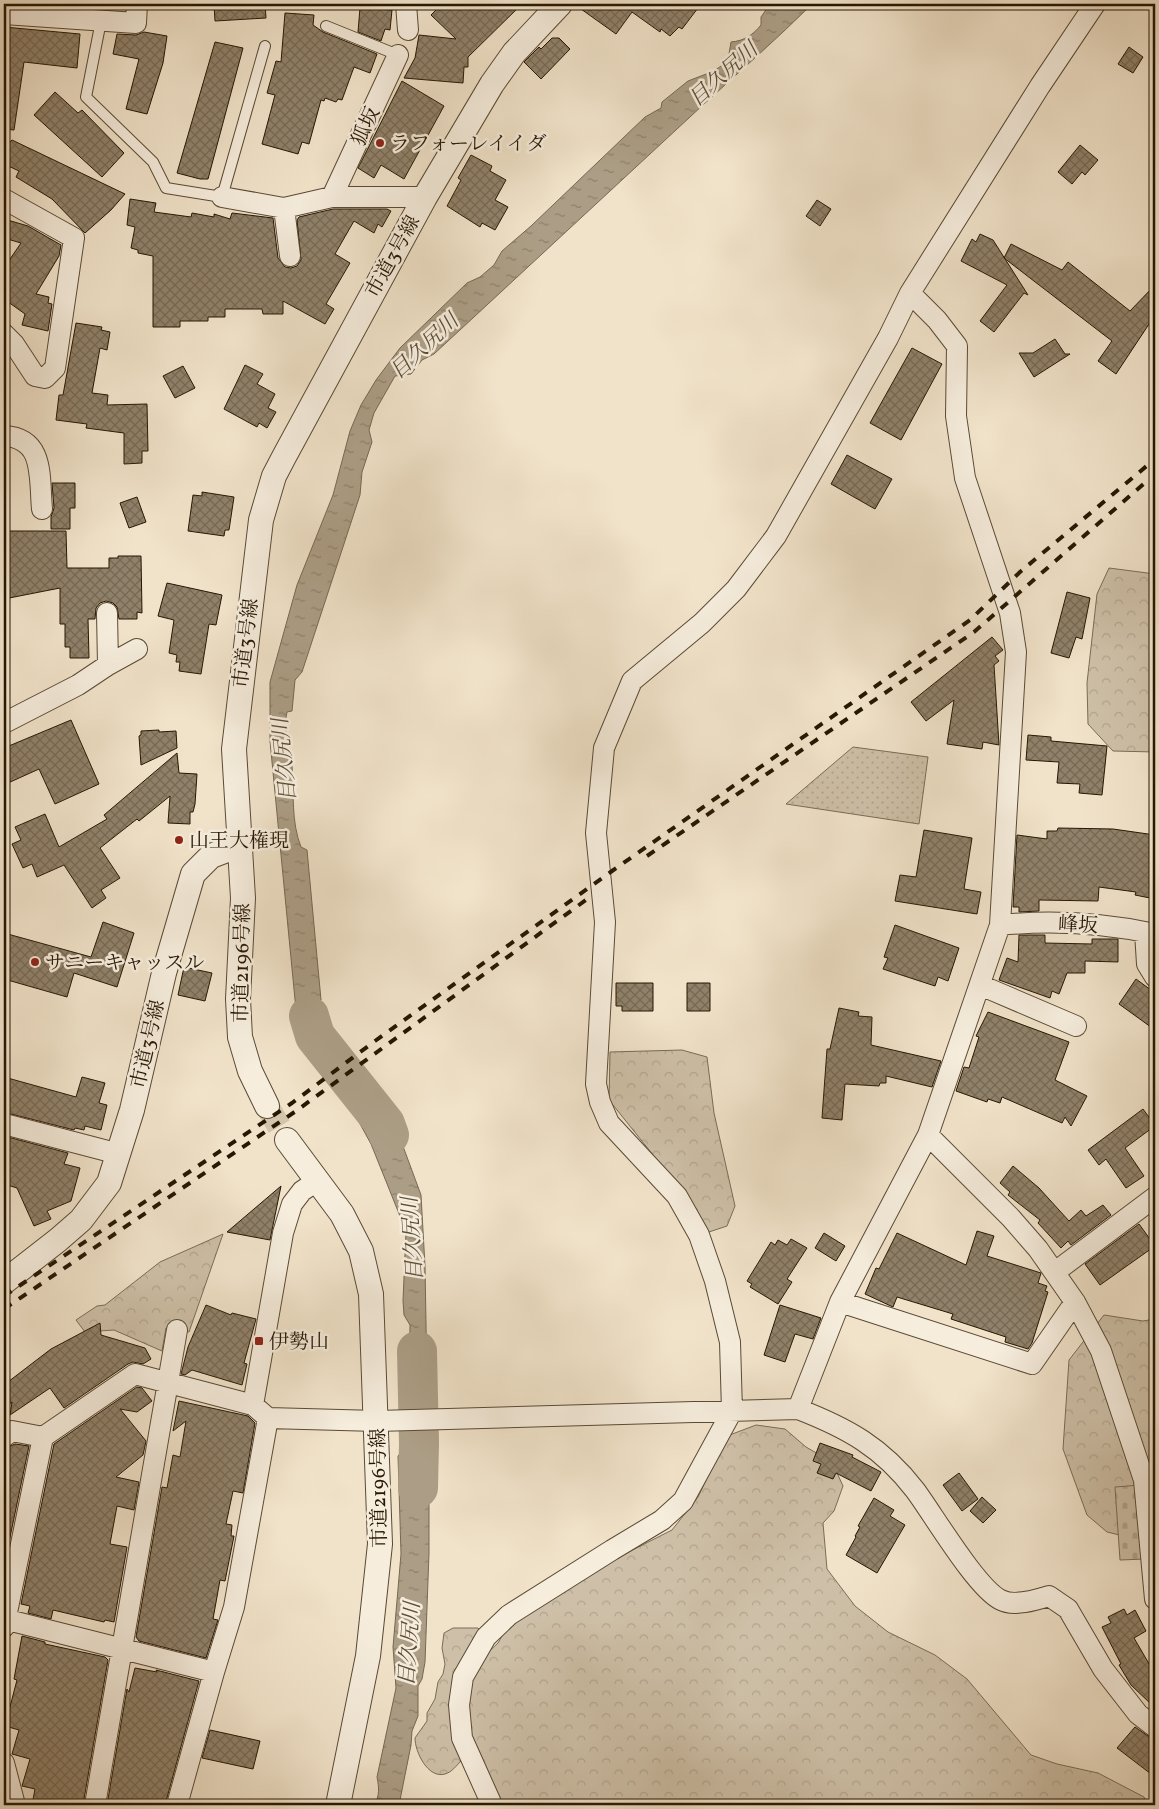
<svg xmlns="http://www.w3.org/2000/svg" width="1159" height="1809" viewBox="0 0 1159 1809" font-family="Vollkorn,'Noto Serif JP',serif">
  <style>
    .grass { fill: url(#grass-dots); stroke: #7a6c56 }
    .forest { fill: url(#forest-crowns); stroke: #7a6c56 }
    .cemetery { fill: url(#cemetery-stones); stroke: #7a6c56 }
    .water { fill: url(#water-ripples); stroke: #766852 }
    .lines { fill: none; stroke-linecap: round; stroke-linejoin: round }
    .river { stroke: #ac9e86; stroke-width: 40 }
    .building { fill: url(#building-cross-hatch); stroke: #261703 }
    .tertiary-tunnel { stroke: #d3c4ac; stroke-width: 24; stroke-dasharray: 24 12; stroke-linecap: butt }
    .service-casing { stroke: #594a35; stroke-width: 12 }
    .minor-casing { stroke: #594a35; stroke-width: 22 }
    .tertiary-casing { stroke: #594a35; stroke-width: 26 }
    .service { stroke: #f6eddd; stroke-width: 10 }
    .minor { stroke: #f6eddd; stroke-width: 20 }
    .tertiary { stroke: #f6eddd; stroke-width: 24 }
    .rail { stroke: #261703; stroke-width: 4; stroke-dasharray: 9 9; stroke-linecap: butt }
    .poi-dot { fill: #8f2418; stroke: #f6eddd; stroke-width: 2 }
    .labels { text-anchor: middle; stroke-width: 5; stroke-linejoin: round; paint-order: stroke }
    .street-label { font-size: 20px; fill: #261703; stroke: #f6eddd }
    .poi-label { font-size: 20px; fill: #261703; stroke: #f6eddd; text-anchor: start }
    .water-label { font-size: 21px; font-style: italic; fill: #5c4d37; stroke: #f6eddd }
  </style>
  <defs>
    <pattern id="grass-dots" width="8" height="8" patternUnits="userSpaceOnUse" patternTransform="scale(1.25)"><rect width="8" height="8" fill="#cec0a8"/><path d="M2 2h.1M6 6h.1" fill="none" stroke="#b1a48f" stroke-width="1.8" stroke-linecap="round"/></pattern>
    <pattern id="forest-crowns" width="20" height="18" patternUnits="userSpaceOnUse" patternTransform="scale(1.25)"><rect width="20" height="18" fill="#cec0a8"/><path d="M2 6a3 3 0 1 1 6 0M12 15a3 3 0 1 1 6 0" fill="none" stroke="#b1a48f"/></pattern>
    <pattern id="cemetery-stones" width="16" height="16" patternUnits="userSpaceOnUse" patternTransform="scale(1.25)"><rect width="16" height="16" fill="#cec0a8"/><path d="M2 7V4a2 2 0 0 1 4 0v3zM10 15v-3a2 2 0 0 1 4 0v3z" fill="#b1a48f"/></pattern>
    <pattern id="water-ripples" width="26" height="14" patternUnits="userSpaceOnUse" patternTransform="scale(1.25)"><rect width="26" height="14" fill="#ac9e86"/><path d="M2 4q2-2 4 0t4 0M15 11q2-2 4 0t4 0" fill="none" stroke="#8c806b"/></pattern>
    <pattern id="building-cross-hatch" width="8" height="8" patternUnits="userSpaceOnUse" patternTransform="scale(1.25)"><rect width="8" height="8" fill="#90816a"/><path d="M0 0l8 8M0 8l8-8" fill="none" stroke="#756955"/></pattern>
  </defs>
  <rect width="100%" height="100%" fill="#f1e3ca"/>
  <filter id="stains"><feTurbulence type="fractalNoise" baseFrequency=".004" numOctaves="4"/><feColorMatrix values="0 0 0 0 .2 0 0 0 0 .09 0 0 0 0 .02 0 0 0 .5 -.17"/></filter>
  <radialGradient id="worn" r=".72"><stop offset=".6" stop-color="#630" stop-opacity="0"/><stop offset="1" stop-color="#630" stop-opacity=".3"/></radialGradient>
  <path class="grass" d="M853 747 928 757 919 824 786 804Z"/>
  <path class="forest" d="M1109 568 1155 574V752L1113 751 1088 724 1087 683 1097 594Z
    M682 1050 707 1057 714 1113 735 1206 727 1226 709 1232 682 1191 609 1100 610 1052Z
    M223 1234 189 1332 166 1328 162 1351 114 1330 85 1332 76 1320 97 1306 105 1305 160 1262Z
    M1104 1315 1143 1321 1155 1319V1556L1140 1540 1107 1532 1087 1515 1063 1449 1069 1360Z
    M756 1425 785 1429 806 1447 832 1462 843 1486 834 1511 823 1523 827 1569 855 1606 888 1632 935 1655 967 1679 1031 1755 1057 1764 1098 1773 1144 1797 1148 1805H501L469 1737 466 1703 471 1677 482 1658 498 1643 509 1624 599 1567 672 1530 698 1497 727 1436Z
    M453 1628H478L481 1633 472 1651 461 1761C456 1766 452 1772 445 1774 428 1779 415 1752 415 1738L427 1721V1713L435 1699 438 1682 443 1674 445 1664 442 1648 444 1633Z"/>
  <path class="cemetery" d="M1140 1485 1145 1559 1120 1560 1115 1487Z"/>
  <path class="water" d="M770 4H812C777 39 740 71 704 104 614 187 524 271 434 354L422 360 411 374 395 376 374 413 369 430 372 442 362 472 360 495 302 672 295 680 292 711 287 712C282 731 291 748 292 766 294 793 291 822 301 847L307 850 321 1000 316 1003C311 1033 334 1036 346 1056L325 1071 304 1040 297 1020 270 741V682L297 585 333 495 350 431 361 405 376 380 400 348 467 283 480 277 494 265 502 251 531 226 645 117 661 108 662 102 688 81 714 71 731 59 729 54 731 42C744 41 753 35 761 25V17Z
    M368 1081 397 1130 421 1195 425 1266 427 1382 432 1405H409L410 1325 404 1315 403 1301 406 1231 371 1144 359 1122 343 1101Z
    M406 1433H429V1553L425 1662 422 1679 418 1686V1716L412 1731 411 1745 399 1805H374C380 1796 379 1787 377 1777L396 1688 393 1647 401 1554 398 1456 404 1449Z"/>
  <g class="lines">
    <path class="river" d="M309 1016 315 1036 385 1124 389 1135
      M417 1351 419 1443 418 1488"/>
  </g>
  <path class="building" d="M214 4H265L266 18 215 21Z
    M442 4H522L468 57V67H464L463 83 404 78 415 58 419 35 456 39 431 15Z
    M574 4H701L682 29 679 27 670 36 661 29 660 32 632 12 616 34Z
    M360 8 392 10 390 30 385 29 381 41 358 32Z
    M285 13 314 15 313 25 323 32 377 54 370 73 354 67 342 100 338 99 336 102 325 98 324 101 321 100 309 144 302 142 298 154 262 144 275 95 267 93 276 61 281 62Z
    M4 27 80 34 77 68 24 62 14 130 4 129Z
    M144 32 167 36 163 63 147 114 126 109 139 59 113 54 117 34 136 35Z
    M552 38H559L570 49 541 79 524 62 539 47 541 49Z
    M215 42 243 48 208 179H200L177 173Z
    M1129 47 1143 57 1133 73 1118 64Z
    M402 81 444 106 404 179 381 165 374 178 358 168Z
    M55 92 78 113 82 110 124 153 102 177 34 115Z
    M12 140 125 194 111 210 85 233 52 199 16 177 19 171 4 164V148Z
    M1080 145 1098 160 1085 175 1082 172 1072 184 1058 172Z
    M471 155 492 166 490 171 506 180 495 200 508 207 495 230 482 223 480 227 447 206 461 180 458 178Z
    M130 199 156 203 154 212 191 217 192 213 214 217V214L230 219 232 213 273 218 278 258 285 267 291 268 297 266 301 260 297 220 299 217 333 209H387L391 211 382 227 378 224 374 233 354 221 335 254 350 263 326 304 334 309 325 324 283 301V314H263L262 309H225V317H208V321H180V327H153V256L138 253V250L131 248 135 227 127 225Z
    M817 200 831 209 820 226 806 216Z
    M4 219 28 226 61 245 59 256 36 294 49 297 48 303 52 304 48 331 22 325 25 314 4 299V268L21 243 4 238Z
    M980 234 993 240 1028 295 1024 293 994 332 980 321 1007 285 961 261 972 239 976 242Z
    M1011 244 1062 270 1068 262 1130 311 1155 285V315L1116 374 1098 361 1112 341 1004 258Z
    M76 323 102 327 101 330 110 332 107 350 100 348 92 393 108 395 107 405 147 404 148 451H142V463L124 464V433L86 428 87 424 56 420 59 395H63Z
    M1055 339 1065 354H1070L1034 377 1019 353H1033Z
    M912 348 942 364 901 440 870 423Z
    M245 365 263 374 257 384 275 394 268 408 276 412 267 428 259 423 257 427 224 409Z
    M183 366 195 388 175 398 163 376Z
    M847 455 892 479 875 509 831 484Z
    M52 483H75V508H70V529H51V517L54 508Z
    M202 492 234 497 229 530H225L224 536 188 531 193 495 202 496Z
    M137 497 146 522 129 528 120 503Z
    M4 531H66L67 568H109V558H118V556H141L142 613 137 612V619H119L117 607 113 603 106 601 100 603 96 608 95 619H88L89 658H70V647H65V624H60V588L4 599Z
    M167 583 222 595 216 625 209 624 201 674 179 671 180 662H176L177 655 169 653 174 620 158 616Z
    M1067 592 1090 598 1082 639 1076 637 1069 658 1051 653Z
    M992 637 1003 650 995 656 999 661 994 665 999 745 983 742 982 749 947 744 954 700 926 721 911 702Z
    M71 720 99 784 55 804 39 769 8 783 4 774V748Z
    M159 730V732L176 731 177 748 141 765 139 736 141 735V731Z
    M1028 735 1051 737V741L1107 746 1102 795 1079 793 1080 784 1057 783 1059 762 1026 760Z
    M177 753 179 773 197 774 195 804 193 812H190V824L168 823 170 796 139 821 137 819 100 848 120 878 101 890 106 898 92 908 64 865 37 877 32 864 23 868 12 844 21 840 15 827 45 814 59 847 107 819 104 815Z
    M1058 828 1113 829 1155 835V899L1135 895 1136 892 1099 887 1098 901 1039 900V911L1019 912V907H1013L1017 835 1047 839V831H1057Z
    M924 830 972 838 964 889 981 892 977 914 895 901 900 875 916 877Z
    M103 922 134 933 117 987 74 973 67 997 4 979V933L91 957Z
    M895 925 959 948 948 981 938 977 935 986 883 969 888 958 884 957Z
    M1019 935H1045V943L1092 944V939H1118V962L1085 961V973H1067L1059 994 1052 991 1050 998 999 980 1007 958 1018 962Z
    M184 967 212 973 205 1001 178 995Z
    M1136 979 1155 993V1030L1119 1004Z
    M616 983H653V1011H622V1006H616Z
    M687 983H710V1011H687Z
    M839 1008 859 1012 858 1016 872 1017 871 1045 941 1061 932 1087 886 1076V1083H880L879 1086 845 1084 842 1120 822 1118 827 1049H830Z
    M988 1012 1069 1042 1055 1080 1087 1096 1071 1126 1065 1117 1062 1123 1002 1097 1000 1103 988 1099 987 1102 956 1091 964 1067 969 1068 979 1037 976 1036Z
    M4 1077 76 1097 82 1077 105 1083 99 1103 107 1105 101 1130 85 1126 84 1130 75 1128 74 1130 11 1114H4Z
    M1143 1109 1154 1124 1150 1127 1152 1128 1125 1148 1144 1176 1126 1188 1106 1159 1099 1165 1088 1150Z
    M4 1136 68 1153 64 1164 80 1168 71 1201 47 1211 51 1219 34 1226 17 1188 4 1184Z
    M1013 1166 1039 1188 1069 1221 1081 1210 1086 1216 1103 1205 1111 1215 1071 1245 1068 1241 1061 1248 1038 1223 1040 1220 1008 1195 1010 1192 1000 1183Z
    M281 1186 270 1240 227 1232Z
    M1139 1224 1155 1246 1100 1285 1085 1264Z
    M977 1231 994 1236 987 1256 1041 1273 1038 1283 1047 1286 1045 1291 1048 1292 1032 1343 1028 1349 1005 1342 1006 1337 951 1319 953 1314 897 1297 893 1307 865 1294 876 1268 879 1269 897 1233 966 1265Z
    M824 1233 845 1246 836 1261 815 1248Z
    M791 1239 807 1248 787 1279 792 1282 778 1304 750 1287 752 1284 747 1281 771 1242 775 1245 778 1240 787 1245Z
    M206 1305 231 1315 232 1313 256 1319 244 1363 247 1364 242 1385 192 1370 185 1375 181 1374 188 1347Z
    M780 1305 821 1318 813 1339 795 1334 785 1362 764 1355Z
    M100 1323 101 1335 145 1348 151 1359 143 1364 133 1362 128 1364 64 1408 50 1388 10 1415 12 1402 4 1408V1385L51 1349Z
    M137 1387 142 1388 152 1401 137 1412 120 1409 146 1441 143 1455 116 1477 139 1482 134 1510 117 1506 110 1544 127 1547 114 1622 105 1620 104 1622 53 1610 51 1619 28 1613 30 1606 21 1604 54 1444Z
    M179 1401 248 1416 255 1423 243 1493 233 1491 226 1524 232 1525 231 1536H234L225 1581 220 1580 213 1619 218 1620 206 1658 139 1641 136 1637 162 1487 167 1488 173 1455 180 1457 186 1421 173 1431Z
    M820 1443 853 1455 852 1457 881 1472 871 1491 836 1473 833 1479 817 1473 821 1464 813 1461Z
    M15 1444 29 1446 4 1566V1449Z
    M959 1473 978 1499 962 1511 943 1485Z
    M982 1497 996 1510 983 1523 970 1511Z
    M874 1498 894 1510 890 1516 905 1525 877 1573 846 1555 856 1537 855 1536 860 1527 858 1526Z
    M1124 1609 1127 1615 1135 1610 1146 1631 1134 1638 1155 1674V1712L1150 1709 1153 1706 1131 1685 1119 1665 1121 1664 1102 1627 1111 1623 1108 1617Z
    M22 1636 45 1642V1644L105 1657 108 1660 83 1805H32L35 1789 22 1786 30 1759 12 1754 19 1730 5 1726 17 1680 14 1679Z
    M135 1668 157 1672 156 1670 199 1681 165 1805H107L127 1689 129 1692Z
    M1135 1727 1148 1736 1155 1739V1777L1117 1748Z
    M210 1730 260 1741 253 1769 202 1758Z"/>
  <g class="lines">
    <path class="tertiary-tunnel" d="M267 1106 287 1140"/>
    <g class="service-casing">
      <path id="service" d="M101 21 86 97 153 162 166 188 222 197 265 46
        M326 26 398 55"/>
    </g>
    <g class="minor-casing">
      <path id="minor" d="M406 4 408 30
        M4 14 136 23 137 4
        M222 197 284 208 332 197H425
        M332 197 398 55
        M4 199 74 238 55 368 45 378 35 376 14 344 4 334
        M284 208 290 256
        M4 436C45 438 39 477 42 509
        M107 613 108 665
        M4 723 78 685 108 665 137 649
        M1000 925C1051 920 1105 923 1155 934
        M1145 932 1147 964 1155 977
        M980 985 1076 1026
        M8 1125 119 1154
        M928 1135 1011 1218 1038 1249 1075 1302 1101 1351 1144 1480 1155 1599
        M1055 1272 1155 1197
        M840 1302 1032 1364 1075 1302
        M253 1405 283 1233 292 1204 302 1191 317 1181
        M798 1409 840 1302 928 1135 1000 925 1016 652 1010 613 965 478 956 416 957 346 937 320 910 293
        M4 1437 12 1431 43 1437
        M4 1619 214 1672
        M4 1627 43 1437 135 1374 253 1405 268 1418 377 1421 798 1409C847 1428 882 1447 915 1490 933 1514 977 1589 1001 1600 1014 1607 1036 1600 1049 1596L1068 1609 1103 1669 1138 1714 1155 1727
        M4 1763 15 1805
        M95 1805 177 1330
        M177 1805 214 1672 234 1607 268 1418
        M492 1805 462 1738 459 1705 463 1677 486 1637 509 1615 612 1550 662 1520 683 1501 732 1411 730 1342 715 1281 699 1235 677 1196 609 1123 600 1102 596 1084 605 922 596 833 604 748 632 681 702 623 736 589 776 536 888 338 910 293 1040 86 1095 4"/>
    </g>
    <g class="tertiary-casing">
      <path id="tertiary" d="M267 1106 250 1071 240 1037 238 999 243 898 234 749 261 520 274 476 285 455 425 197 492 84 514 53 560 4
        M287 1140 342 1214 361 1251 371 1294 380 1544 368 1656 338 1805
        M4 1282 58 1240 81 1220 109 1183 132 1110 164 973 193 874 211 856 240 845"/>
    </g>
    <use href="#service" class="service"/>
    <use href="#minor" class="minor"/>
    <use href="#tertiary" class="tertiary"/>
    <path class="rail" d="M647 856 974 632 1155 474
      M4 1296 292 1103 375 1041 612 871 970 620 1020 572 1155 459
      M4 1309 296 1111 590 897"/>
  </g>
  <g class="poi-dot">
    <circle cx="380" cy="143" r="5"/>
    <circle cx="179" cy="840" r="5"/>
    <circle cx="35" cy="962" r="5"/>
    <rect x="254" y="1336" width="10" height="10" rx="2.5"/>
  </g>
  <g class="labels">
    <g class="street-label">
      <text transform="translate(365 126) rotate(-65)" y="7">狐坂</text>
      <text transform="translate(392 256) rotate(-61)" y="7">市道3号線</text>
      <text transform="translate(245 643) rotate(-83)" y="7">市道3号線</text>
      <text transform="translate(1078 924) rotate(3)" y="7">峰坂</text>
      <text transform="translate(241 963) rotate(-89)" y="7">市道2196号線</text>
      <text transform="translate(147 1044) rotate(-77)" y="7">市道3号線</text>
      <text transform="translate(378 1488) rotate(-91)" y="7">市道2196号線</text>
    </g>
    <g class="poi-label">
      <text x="390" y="150">ラフォーレイイダ</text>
      <text x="189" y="847">山王大権現</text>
      <text x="45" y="969">サニーキャッスル</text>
      <text x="269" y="1348">伊勢山</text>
    </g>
    <g class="water-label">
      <text transform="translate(723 74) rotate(-42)" y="7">目久尻川</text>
      <text transform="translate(424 346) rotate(-43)" y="7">目久尻川</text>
      <text transform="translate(284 760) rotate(-96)" y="7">目久尻川</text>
      <text transform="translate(412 1239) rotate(-94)" y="7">目久尻川</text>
      <text transform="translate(409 1644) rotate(-86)" y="7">目久尻川</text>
    </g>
  </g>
  <rect width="1159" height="1809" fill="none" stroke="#f1e3ca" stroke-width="20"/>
  <rect x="5" y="5" width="1149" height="1799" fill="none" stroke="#261703" stroke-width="2.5"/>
  <rect x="10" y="10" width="1139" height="1789" fill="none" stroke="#261703"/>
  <rect width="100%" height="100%" filter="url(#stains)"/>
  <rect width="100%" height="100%" fill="url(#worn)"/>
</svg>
